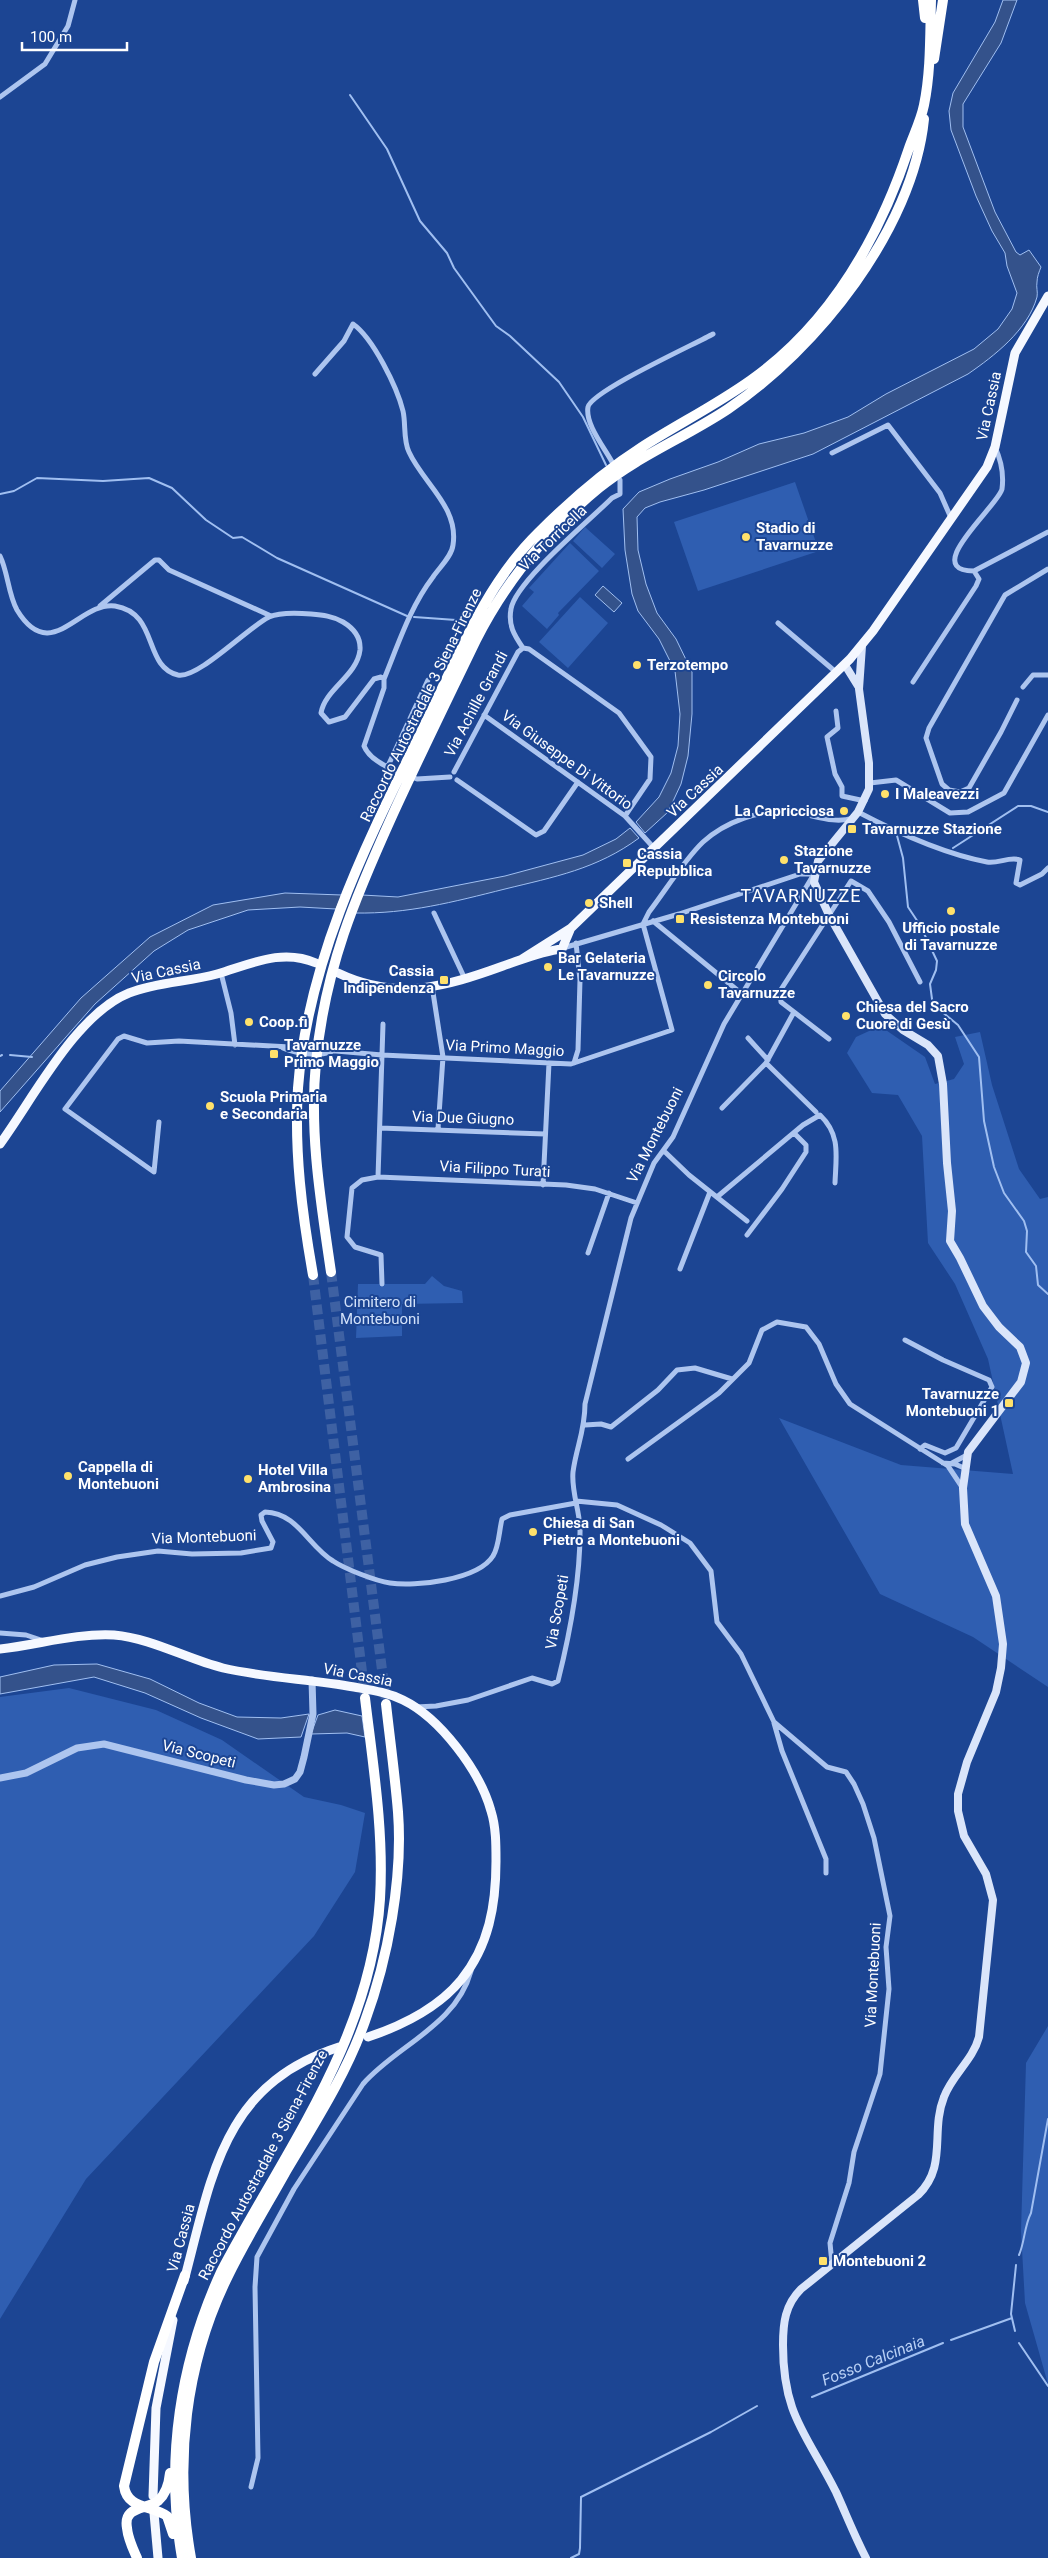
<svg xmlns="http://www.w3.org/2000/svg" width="1048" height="2558" viewBox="0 0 1048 2558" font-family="Roboto,sans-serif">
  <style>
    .green { fill: #2f5eb1 }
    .water { fill: #34528b; stroke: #a0bff1 }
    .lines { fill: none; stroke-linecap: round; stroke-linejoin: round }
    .stream { stroke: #a0bff1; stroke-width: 2 }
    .motorway-tunnel { stroke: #3e61a3; stroke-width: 10; stroke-dasharray: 10 5; stroke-linecap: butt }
    .minor { stroke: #adc5ef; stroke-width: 5 }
    .tertiary { stroke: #adc5ef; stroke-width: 7 }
    .secondary { stroke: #dae5fa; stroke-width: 8 }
    .primary { stroke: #f5f8ff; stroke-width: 9 }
    .motorway { stroke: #fff; stroke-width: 10 }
    .poi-dot { fill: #ffe16b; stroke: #1c4593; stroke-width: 2 }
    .labels { text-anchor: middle; stroke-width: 4; stroke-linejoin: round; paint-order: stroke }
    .street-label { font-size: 15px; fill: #fff; stroke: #1c4593 }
    .poi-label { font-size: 15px; font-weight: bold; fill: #fff; stroke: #1c4593; text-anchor: start }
    .park-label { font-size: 15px; fill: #d3e2fa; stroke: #1c4593 }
    .water-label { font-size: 16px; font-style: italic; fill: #b9d0f5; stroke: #1c4593 }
    .quarter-label { font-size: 18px; letter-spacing: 1px; fill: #fff; stroke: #1c4593 }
  </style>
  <rect width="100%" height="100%" fill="#1c4593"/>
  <path class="green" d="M795 482 819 551 698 591 674 522Z
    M585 527 615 554 602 568 573 541Z
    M570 543 599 571 558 613 559 615 547 629 522 606 534 592 529 588Z
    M580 597 608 623 568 668 539 642Z
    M880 1026 925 1057 935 1084 954 1079 964 1064 955 1037 980 1032 992 1085 1019 1169 1040 1199 1048 1197V1687L973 1637 880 1594 779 1418 901 1465 1013 1474 988 1359 955 1284 928 1243 922 1136 898 1095 872 1093 847 1053 856 1037Z
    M432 1276 444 1286 462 1291 463 1303 402 1304V1336L356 1338 358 1284H425Z
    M69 1688 156 1710 222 1740 304 1797 341 1805 365 1813 355 1872 314 1936 86 2179 0 2319V1697Z
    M1048 2026V2384L1025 2303 1021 2231 1026 2063Z"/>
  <path class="water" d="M1003 0H1017L1001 43 963 104V127L995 212 1016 252 1020 255 1029 250 1041 267C1039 272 1037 277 1037 282 1036 287 1038 292 1037 297 1028 330 994 356 968 374L813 454 704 490 660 502 645 508 637 517 638 550 646 584 657 613 676 639 692 672V714L688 756 681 784 668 812 645 833 636 822 659 797 671 773 678 746 680 714 675 671 659 639 638 611 632 594 625 550 623 509 639 492 670 479 718 462 759 444 804 433 848 417 886 394 974 349 998 329 1012 309 1017 293 1007 266 1005 253 992 231 976 196 951 130 949 111 953 93 995 22Z
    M603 586 622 603 614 612 595 595Z
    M630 828 639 838C597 869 554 877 505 889 453 902 408 914 355 913L362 895 398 897 505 876 583 855 616 839Z
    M285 893 342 895 336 909 300 907 248 910 188 930 154 951 95 1004 0 1112V1091L81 998 150 937 213 905Z
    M97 1664 150 1679 199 1703 237 1717 281 1718 309 1714 301 1737 258 1739 201 1718 145 1693 94 1677 0 1694V1677L54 1665Z
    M335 1710 362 1716 365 1737 347 1733 311 1734 318 1715Z"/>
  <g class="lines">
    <path class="stream" d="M350 95 387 149 420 221 447 253 454 268 496 326 510 336 559 382 583 417 606 465
      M0 494 14 491 37 478 103 481 149 478 172 488 206 520 233 538 242 537 277 558 407 616
      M414 617 456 620
      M896 832 903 858 908 907 920 925 937 961 936 970 930 984 932 999 935 1006 958 1025 979 1057 984 1121 994 1167 1004 1193 1024 1221 1027 1231 1026 1252 1036 1266 1038 1285 1048 1294
      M953 848 1018 806H1031L1048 812
      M10 1055 32 1057
      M0 1056 2 1055
      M1019 2255C1025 2241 1024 2227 1031 2213L1048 2119
      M1015 2331 1011 2314 1016 2265
      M951 2340 1012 2318
      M1019 2343 1048 2386
      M812 2397 943 2343
      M571 2558 579 2554 580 2548 581 2497 711 2432 757 2406"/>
    <path class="motorway-tunnel" d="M331 1272 386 1701
      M313 1275 365 1696"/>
    <path class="minor" d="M0 97 45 64 68 26 75 0
      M315 374 344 341 353 324C373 338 397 387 403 411 406 424 403 440 409 452 423 483 459 507 453 545 452 556 439 568 433 577 410 607 398 645 384 679
      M995 447C1001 460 1004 474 1002 489 999 505 919 571 974 571L1048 532
      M832 453 888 425 940 493 951 518
      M612 462C604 447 585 424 588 407 592 391 693 345 713 334
      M0 556C8 572 8 594 17 610 51 666 79 601 115 606 159 613 143 667 178 675 198 679 247 628 269 617 280 612 299 613 311 614 322 615 333 616 343 622 353 628 361 637 360 650 357 676 325 689 321 713L329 722 345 717 374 679 381 677 384 679V688L364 746C369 759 388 768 401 773
      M100 606 155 560H159L169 570 271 616
      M778 623 837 673
      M523 648 529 649 619 713 651 757 650 779 625 816
      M523 648C514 635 508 625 511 609 515 582 590 520 612 498L620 494V480
      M913 682 976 586 979 579 974 571
      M1023 687 1033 675H1048
      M1017 700 1001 732 969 788 960 792 949 790 942 784 926 738 929 728 1005 595 1048 569
      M836 711 838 728 827 737 835 774 842 787V796L865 801
      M484 715 625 816 654 848
      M387 768 428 680
      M454 772 518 652 523 648
      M409 776 417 779 450 777
      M457 780 536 835 544 831 578 782
      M870 783 896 780 950 813 968 812 1004 793 1048 715
      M858 812C896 832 945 854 987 862 998 864 1010 856 1020 860L1016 883 1020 885 1042 874 1048 868
      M434 913 465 979
      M653 921 742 994
      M643 924 649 912C665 891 685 859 703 842 725 822 760 809 789 812 810 813 832 825 853 818
      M563 948 679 914 800 874H814
      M221 973 231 1013 235 1045
      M432 986 443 1057 438 1129
      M794 1012 829 1039
      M748 1038 768 1060
      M283 1048C296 1054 317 1056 331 1052
      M574 1063 578 1050 580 980 576 943
      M766 1063 816 1112
      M722 1108 766 1063 794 1012 781 1002 780 991 851 881 868 891 889 922 920 982
      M159 1122 154 1172 65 1109 118 1039 124 1036 147 1043 179 1041 290 1047 382 1055 571 1064 672 1030 643 924
      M380 1128 545 1134
      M664 1151 689 1175 747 1221
      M378 1177 383 1024
      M543 1185 549 1063
      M717 1197 803 1125 820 1115C841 1135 836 1156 835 1183
      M747 1235 782 1189 806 1152V1145L794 1133
      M588 1253 609 1193
      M680 1269 710 1192
      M382 1284 381 1255 355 1247 347 1237 352 1188 362 1180 378 1177 566 1185 595 1189 637 1203
      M905 1340 943 1360 989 1380 992 1387 956 1448 945 1453 925 1445 920 1449
      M585 1425 601 1424 611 1427 658 1390 677 1370 695 1368 732 1379
      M628 1459 719 1393 749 1363 762 1330 777 1322 806 1327 819 1344 836 1384 850 1404 948 1466 962 1487
      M943 1463 955 1464 964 1468
      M952 1463 967 1455
      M576 1501 617 1505 661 1525 690 1543 711 1571 717 1622 741 1654 774 1722 827 1767 846 1772 854 1784 863 1804 874 1838 890 1916 886 1947 889 1989 880 2074 854 2152 849 2183 830 2243 832 2264
      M0 1596 34 1587 85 1565 117 1557 158 1551 192 1554 241 1553 271 1548 273 1542 262 1521 261 1515 265 1512C298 1513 308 1546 333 1561 345 1569 376 1581 390 1583 415 1587 478 1580 493 1556 499 1547 499 1531 502 1519L510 1515 576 1503
      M0 1633 26 1635 44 1641
      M416 1707 436 1706 468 1700 532 1678 552 1684 558 1681C570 1633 580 1583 580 1533 581 1513 571 1493 573 1472 576 1448 585 1431 585 1404L631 1218 654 1163 673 1137 724 1024 814 874
      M774 1723 782 1751 826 1859V1873
      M251 2487 258 2458 255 2287 257 2257 294 2189 363 2084C397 2045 456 2026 471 1971"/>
    <path class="tertiary" d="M0 1778 26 1773 77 1748 104 1744 246 1780 274 1785 284 1784 295 1779 300 1772 304 1757 313 1714 312 1680"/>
    <path class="secondary" d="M862 646 859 689 869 763V789L858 812 818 861 814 882 829 915 885 1014 903 1030 928 1045 938 1056 943 1084 947 1163 952 1211 950 1241 960 1258 983 1306 999 1327 1020 1347 1026 1363 1021 1382 968 1452 963 1488 965 1524 996 1596 1003 1644 1001 1668 996 1692 967 1762 958 1794V1811L964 1836 986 1874 993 1900 979 2037C973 2060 952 2075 944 2097 930 2132 948 2166 918 2195L801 2289C785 2305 783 2323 783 2345 783 2416 807 2434 836 2492 846 2514 855 2537 866 2558
      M845 665 858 686"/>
    <path class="primary" d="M522 959 571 928 850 659 873 631 987 467 995 447 1015 353 1048 296
      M338 973C397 1001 445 987 503 966 521 960 542 951 562 949L570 930
      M0 1144C33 1099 76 1014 129 993 157 982 188 982 217 974 251 964 282 948 316 963
      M0 1649C38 1645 75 1633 114 1635 151 1638 187 1659 223 1668 266 1678 311 1679 354 1687 371 1690 387 1692 403 1700 440 1718 480 1771 491 1811 496 1827 496 1844 496 1861 496 1905 489 1946 461 1980 437 2009 401 2026 368 2037
      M184 2281C212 2176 222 2085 339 2047
      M153 2496 156 2408 173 2320
      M154 2513 158 2558"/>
    <path class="motorway" d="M923 0 925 18
      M934 59 943 0
      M331 1272C321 1203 309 1133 316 1062 325 968 355 898 393 814 420 755 448 698 476 640 506 581 548 530 599 488 638 456 686 437 728 409 817 349 913 229 924 119
      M313 1275C302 1213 294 1151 298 1088 308 955 370 837 427 720 458 656 486 584 538 533 570 501 603 472 642 447 678 424 716 405 751 380 830 324 879 238 909 148 914 134 921 120 924 105 931 71 930 35 931 0
      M173 2534 167 2516C151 2505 127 2509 124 2486L154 2362 185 2275
      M137 2558C133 2549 128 2539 127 2528 123 2506 145 2510 158 2501 166 2494 169 2483 170 2473
      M182 2558C165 2460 180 2362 221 2272 284 2152 371 2040 380 1899 384 1831 373 1765 365 1698
      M191 2558C174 2463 185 2363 228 2276 245 2241 266 2207 285 2173 314 2124 346 2075 365 2021 388 1959 403 1878 398 1812 395 1776 390 1740 386 1704"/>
  </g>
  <g class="poi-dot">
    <circle cx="746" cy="537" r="5"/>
    <circle cx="637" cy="665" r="5"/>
    <circle cx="885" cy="794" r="5"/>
    <circle cx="844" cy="811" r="5"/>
    <rect x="847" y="824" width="10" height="10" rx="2.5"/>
    <circle cx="784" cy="860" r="5"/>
    <rect x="622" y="858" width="10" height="10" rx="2.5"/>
    <circle cx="589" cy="903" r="5"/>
    <circle cx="951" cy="911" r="5"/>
    <rect x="675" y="914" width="10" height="10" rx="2.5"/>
    <circle cx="548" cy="967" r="5"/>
    <rect x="439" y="975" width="10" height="10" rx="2.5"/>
    <circle cx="708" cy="985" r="5"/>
    <circle cx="846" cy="1016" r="5"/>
    <circle cx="249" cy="1022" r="5"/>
    <rect x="269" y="1049" width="10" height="10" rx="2.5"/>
    <circle cx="210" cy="1106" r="5"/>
    <rect x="1004" y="1398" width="10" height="10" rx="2.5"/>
    <circle cx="68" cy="1476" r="5"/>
    <circle cx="248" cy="1479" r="5"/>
    <circle cx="533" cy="1532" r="5"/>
    <rect x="818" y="2256" width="10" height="10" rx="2.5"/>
  </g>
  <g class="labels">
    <g class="street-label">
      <text transform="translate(989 406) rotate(-78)" y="5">Via Cassia</text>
      <text transform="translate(553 538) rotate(-44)" y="5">Via Torricella</text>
      <text transform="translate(476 704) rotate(-62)" y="5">Via Achille Grandi</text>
      <text transform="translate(421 705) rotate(-64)" y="5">Raccordo Autostradale 3 Siena-Firenze</text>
      <text transform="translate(567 760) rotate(36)" y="5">Via Giuseppe Di Vittorio</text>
      <text transform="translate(695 791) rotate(-43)" y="5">Via Cassia</text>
      <text transform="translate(166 971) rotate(-12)" y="5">Via Cassia</text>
      <text transform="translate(505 1048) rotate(3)" y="5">Via Primo Maggio</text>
      <text transform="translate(463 1118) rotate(2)" y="5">Via Due Giugno</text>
      <text transform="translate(655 1135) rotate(-63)" y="5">Via Montebuoni</text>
      <text transform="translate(495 1169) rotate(3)" y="5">Via Filippo Turati</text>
      <text transform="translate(204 1537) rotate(-2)" y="5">Via Montebuoni</text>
      <text transform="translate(557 1612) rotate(-80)" y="5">Via Scopeti</text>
      <text transform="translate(358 1675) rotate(11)" y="5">Via Cassia</text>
      <text transform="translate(199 1754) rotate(14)" y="5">Via Scopeti</text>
      <text transform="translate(873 1975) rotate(-87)" y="5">Via Montebuoni</text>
      <text transform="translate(263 2165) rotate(-62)" y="5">Raccordo Autostradale 3 Siena-Firenze</text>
      <text transform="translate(181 2238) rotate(-75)" y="5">Via Cassia</text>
    </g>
    <g class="poi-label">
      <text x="756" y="533">Stadio di<tspan x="756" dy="17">Tavarnuzze</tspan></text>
      <text x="647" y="670">Terzotempo</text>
      <text x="895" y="799">I Maleavezzi</text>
      <text x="834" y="816" text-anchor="end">La Capricciosa</text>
      <text x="862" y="834">Tavarnuzze Stazione</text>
      <text x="794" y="856">Stazione<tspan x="794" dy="17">Tavarnuzze</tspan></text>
      <text x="637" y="859">Cassia<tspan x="637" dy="17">Repubblica</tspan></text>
      <text x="599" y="908">Shell</text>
      <text x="690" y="924">Resistenza Montebuoni</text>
      <text x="951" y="933" text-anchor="middle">Ufficio postale<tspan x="951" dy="17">di Tavarnuzze</tspan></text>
      <text x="558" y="963">Bar Gelateria<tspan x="558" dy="17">Le Tavarnuzze</tspan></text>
      <text x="434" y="976" text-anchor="end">Cassia<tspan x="434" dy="17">Indipendenza</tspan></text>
      <text x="718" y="981">Circolo<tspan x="718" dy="17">Tavarnuzze</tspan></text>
      <text x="856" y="1012">Chiesa del Sacro<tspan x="856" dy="17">Cuore di Gesù</tspan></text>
      <text x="259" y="1027">Coop.fi</text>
      <text x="284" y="1050">Tavarnuzze<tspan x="284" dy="17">Primo Maggio</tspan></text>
      <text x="220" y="1102">Scuola Primaria<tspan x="220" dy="17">e Secondaria</tspan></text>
      <text x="999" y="1399" text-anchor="end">Tavarnuzze<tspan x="999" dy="17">Montebuoni 1</tspan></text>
      <text x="78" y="1472">Cappella di<tspan x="78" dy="17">Montebuoni</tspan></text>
      <text x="258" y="1475">Hotel Villa<tspan x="258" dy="17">Ambrosina</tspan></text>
      <text x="543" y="1528">Chiesa di San<tspan x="543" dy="17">Pietro a Montebuoni</tspan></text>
      <text x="833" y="2266">Montebuoni 2</text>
    </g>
    <g class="park-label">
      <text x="380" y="1307">Cimitero di<tspan x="380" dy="17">Montebuoni</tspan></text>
    </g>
    <g class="water-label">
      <text transform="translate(873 2360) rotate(-22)" y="6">Fosso Calcinaia</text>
    </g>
    <g class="quarter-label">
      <text x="801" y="902">TAVARNUZZE</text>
    </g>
  </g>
  <path d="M22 42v8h105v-8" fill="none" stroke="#ffffff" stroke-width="2.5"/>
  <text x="30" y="42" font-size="15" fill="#ffffff" stroke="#1c4593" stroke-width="4" paint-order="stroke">100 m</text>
</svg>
